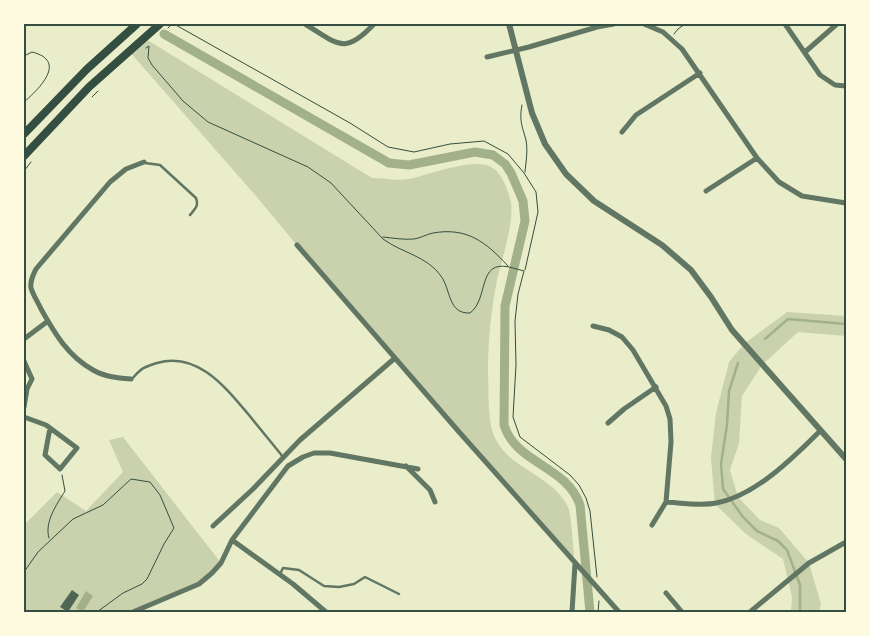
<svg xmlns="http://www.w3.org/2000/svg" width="870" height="636" viewBox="0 0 870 636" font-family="Figtree,sans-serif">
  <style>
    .green { fill: #cad2ad }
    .water { fill: #a3b18a }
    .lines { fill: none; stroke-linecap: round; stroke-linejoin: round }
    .stream { stroke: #a3b18a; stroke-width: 2.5 }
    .canal { stroke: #a3b18a; stroke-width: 9 }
    .building { fill: #4f6655 }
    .path { stroke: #344e41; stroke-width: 1 }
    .service { stroke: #617663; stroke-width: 2.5 }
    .minor { stroke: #617663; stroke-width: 5 }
    .tertiary { stroke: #617663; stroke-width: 6 }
    .primary { stroke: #344e41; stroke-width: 8 }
    .neatline { fill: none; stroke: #344e41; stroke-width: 2 }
  </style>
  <rect width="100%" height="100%" fill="#e9edc9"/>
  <path class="green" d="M144 38 372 178C384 178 398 181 409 179 429 175 474 157 491 167 502 172 508 191 511 202 514 223 502 259 497 280 491 310 488 341 488 371 489 390 487 421 495 438 510 470 553 475 568 507 572 517 573 551 575 564L330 285 256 196 129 51Z
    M787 312 846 316V336L798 332 762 365 742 396 739 443 730 470 738 497 760 520 779 528 809 563 821 604 819 612H791L792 597 783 559 746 534 715 504 711 458 716 413 729 362 744 344Z
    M123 437 221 563 199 584 133 612H24V528L26 523 57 492 86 511 123 472 109 440Z"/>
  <path class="water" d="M86 591 93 596 83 612 76 608Z"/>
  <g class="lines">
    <path class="stream" d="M765 339 788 319 846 324
      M738 363 729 391 727 425 721 464 723 489 743 517 757 531 778 541 787 550 800 585V612"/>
    <path class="canal" d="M164 34 389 163 409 165 475 152 493 155 505 164 511 173 523 201 525 221 505 306 504 425C516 464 566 465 580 505L590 612"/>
  </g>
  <path class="building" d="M72 590 79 595 68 612 60 607Z"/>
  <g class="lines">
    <path class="path" d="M174 24 350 123 388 147 414 152 450 144 484 141 508 154 524 173 536 192 538 212 525 270
      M168 28 172 24
      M674 34 678 29 685 24
      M146 48 149 46 148 58 152 65 183 101 208 122 308 167 331 183 383 239C402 253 427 256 441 276 451 290 448 314 470 313 489 299 477 260 509 267 514 268 519 270 524 271L518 294 515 321 516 365 513 417 520 437 570 475 579 485 586 498 590 511 597 577
      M24 56 32 52C68 61 39 89 24 102
      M92 97 98 91
      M522 105C519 120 522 126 526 140 528 151 526 161 525 172
      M24 171 31 162
      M383 237C393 238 404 240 414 239 421 238 427 234 433 233 467 227 486 242 508 266
      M49 538C44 522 57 504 65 491L62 475
      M24 572 38 552 73 519 103 505 131 479 150 482 160 495 174 528 164 544 147 579 142 584 123 593 97 612
      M598 612 599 601"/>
    <path class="service" d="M145 163 160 165 196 198C199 206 195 209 190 215
      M132 379C141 368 144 367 157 363 198 351 226 388 249 415 260 429 272 443 283 457
      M280 574 283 568 299 570 324 586 339 587 354 584 365 577 399 594"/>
    <path class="minor" d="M305 24C338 44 344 56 374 24
      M644 24 663 32 682 49 757 158 779 182 802 196 846 203
      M785 24 820 75 835 85 846 86
      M805 52 837 24
      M487 57 529 47 597 27 614 24
      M622 132 636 115 700 73
      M706 191 757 158
      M297 245 460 433 619 612
      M593 326 609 330 622 337 633 350 666 406 670 419 671 442 666 502 652 525
      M24 339 48 321
      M24 361 32 379 27 389 24 407
      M131 379C118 378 105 377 93 370 68 356 55 334 41 309 38 302 33 295 31 288 30 281 33 275 36 269L110 182 126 169 144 162
      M24 417 46 425 50 428 77 448 60 469 45 455 50 428
      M608 423 624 409 656 387
      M406 466 430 490 435 502
      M666 502C682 503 701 506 716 503 755 496 793 458 820 431
      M213 526 253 489 300 440 395 358
      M232 540 293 584 326 612
      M666 593 682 612
      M133 612 199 584 212 573 221 563 232 540 288 466 303 457 314 453H330L418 469
      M572 612 575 564
      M750 612 809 563 846 542"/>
    <path class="tertiary" d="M509 24 532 113 545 144 566 174 594 201 662 245 691 270 711 297 732 330 846 459"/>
    <path class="primary" d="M24 134 87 69 137 24
      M24 156 89 87 160 24"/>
  </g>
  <rect width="870" height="636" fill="none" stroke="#fefae0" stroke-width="50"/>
  <rect x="25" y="25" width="820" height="586" class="neatline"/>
</svg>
